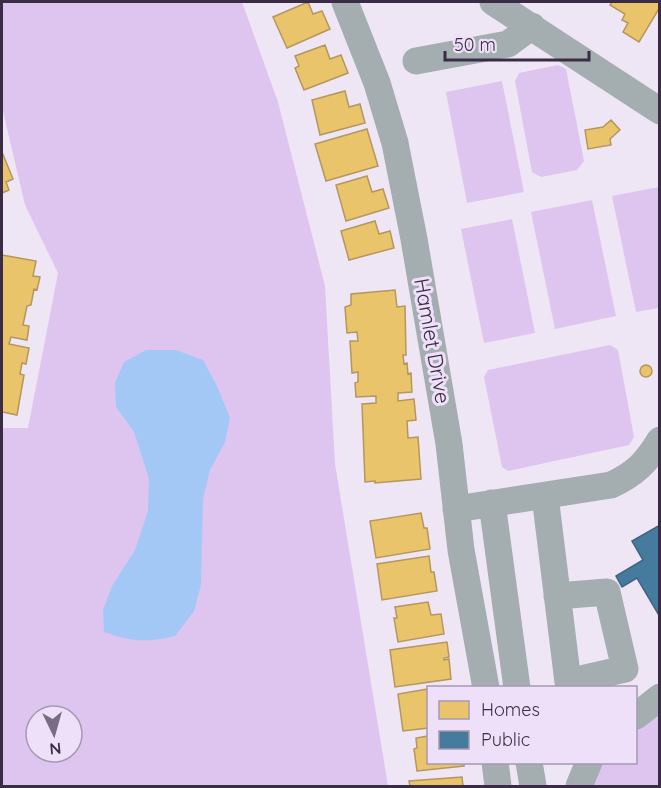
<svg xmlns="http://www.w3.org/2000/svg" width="661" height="788" viewBox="0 0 661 788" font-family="Quicksand,sans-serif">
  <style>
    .green { fill: #dec5f0; fill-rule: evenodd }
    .water { fill: #a3c8f5 }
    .homes { fill: #e9c46a; stroke: #b5965f; stroke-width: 1.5 }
    .public { fill: #457b9d; stroke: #426383; stroke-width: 1.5 }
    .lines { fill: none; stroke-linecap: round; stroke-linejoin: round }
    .minor { stroke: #a4adb0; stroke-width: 27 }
    .labels { text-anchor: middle; stroke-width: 6; stroke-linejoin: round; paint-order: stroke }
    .street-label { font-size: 21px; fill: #3b2c46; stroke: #efe0fa }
  </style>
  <rect width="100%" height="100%" fill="#eee6f4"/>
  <path class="green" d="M2 2H242L278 102 325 286 335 464 388 786H2V428H28L58 273 25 205 2 107ZM36 716H72V752H36Z
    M558 65 566 69 584 161 577 170 541 177 532 172 515 81 519 73Z
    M502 81 524 192 467 203 446 92Z
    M659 187V308L636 312 612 196Z
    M592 200 616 316 555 329 531 212Z
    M512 219 535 333 484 343 461 229Z
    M610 345 618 350 634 437 629 445 508 471 502 467 484 377 488 370Z
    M659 690V786H586L591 763 636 762V702Z"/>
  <path class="water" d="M146 350H176L203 360 217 386 230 418 225 442 210 470 203 499 201 585 194 611 175 636C146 643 133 642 104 632L103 610 112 586 135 550 148 511 149 479 134 432 116 407 115 383 124 362Z"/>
  <path class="homes" d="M308 2 313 14 322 11 330 29 287 48 273 17Z
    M612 2H660V7L639 42 623 32 628 23 622 20 625 14 610 5Z
    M325 45 330 59 341 55 348 73 304 90 295 68 299 66 295 56Z
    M345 91 349 107 360 104 365 123 320 135 312 100Z
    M611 120 620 130 610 139 611 145 588 149 585 130 603 127Z
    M367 129 378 166 326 181 315 144Z
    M2 152 13 179 6 182 9 190 2 193Z
    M367 176 372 192 383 189 389 208 346 221 336 185Z
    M375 221 379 234 390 231 394 248 349 260 341 231Z
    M2 255 36 261 33 276 40 277 37 290 34 289 31 305 27 306 23 325 29 326 27 340 11 337 9 344 29 348 26 364 22 363 20 374 24 375 17 415 2 412Z
    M395 290 397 307 405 306 406 355H403L404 364 407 363 408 374 411 373 412 392 398 393V401L414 399 416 420 407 421 408 438 418 437 421 479 375 483V481L365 482 362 404 376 403V396L356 397 355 383 358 382V372L352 373 350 341H358L357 332 347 333 345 307 351 305V294Z
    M640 371a6 6 0 1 1 12 0a6 6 0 1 1-12 0Z
    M421 513 424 528H427L430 549 376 558 370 521Z
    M429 556 431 572H434L437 591 382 600 377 564Z
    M428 602 431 615 441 614 444 634 398 642 394 618H397L395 607Z
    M447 642 449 657 444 658V660L449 659 451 679 395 687 390 650Z
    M428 689V728L403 731 398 694Z
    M428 736V762H464V766L417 771 414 749 417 748 416 738Z
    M462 777 463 786H399H410L409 781Z"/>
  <path class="public" d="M660 525V617L637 578 622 587 616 576 643 560 632 541Z"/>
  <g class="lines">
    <path class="minor" d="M345 2 377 83 395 143 414 239 449 444 461 550 486 688
      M493 2 660 111
      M416 61 508 44 532 26
      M545 496 568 682 625 669 607 592 557 596
      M492 503 517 688
      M456 509 611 485C635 474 646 463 660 440
      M636 716 660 697
      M495 762 498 786
      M529 762 533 786
      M579 786 589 762"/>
  </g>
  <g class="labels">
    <g class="street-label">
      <text transform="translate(432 341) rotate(80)" y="7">Hamlet Drive</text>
    </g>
  </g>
  <rect width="661" height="788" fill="none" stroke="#3b2c46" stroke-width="6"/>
  <rect x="427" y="686" width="210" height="78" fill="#efe0fa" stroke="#a798b2" stroke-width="1.5"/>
  <rect x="439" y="701" width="30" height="18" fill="#e9c46a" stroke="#a798b2" stroke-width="1.5"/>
  <text x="481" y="716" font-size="18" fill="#3b2c46">Homes</text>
  <rect x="439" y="731" width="30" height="18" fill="#457b9d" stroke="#a798b2" stroke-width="1.5"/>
  <text x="481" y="746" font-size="18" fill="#3b2c46">Public</text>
  <g transform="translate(54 734) rotate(175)"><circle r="28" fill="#efe0fa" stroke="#a798b2" stroke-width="1.5"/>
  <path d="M0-4.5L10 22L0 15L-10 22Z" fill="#7a6d83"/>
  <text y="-9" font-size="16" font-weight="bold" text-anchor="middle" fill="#3b2c46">N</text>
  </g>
  <path d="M445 51v9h144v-9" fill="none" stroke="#3b2c46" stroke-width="3"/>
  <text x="454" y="51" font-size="18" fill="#3b2c46" stroke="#efe0fa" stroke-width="4.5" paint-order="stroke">50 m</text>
</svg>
